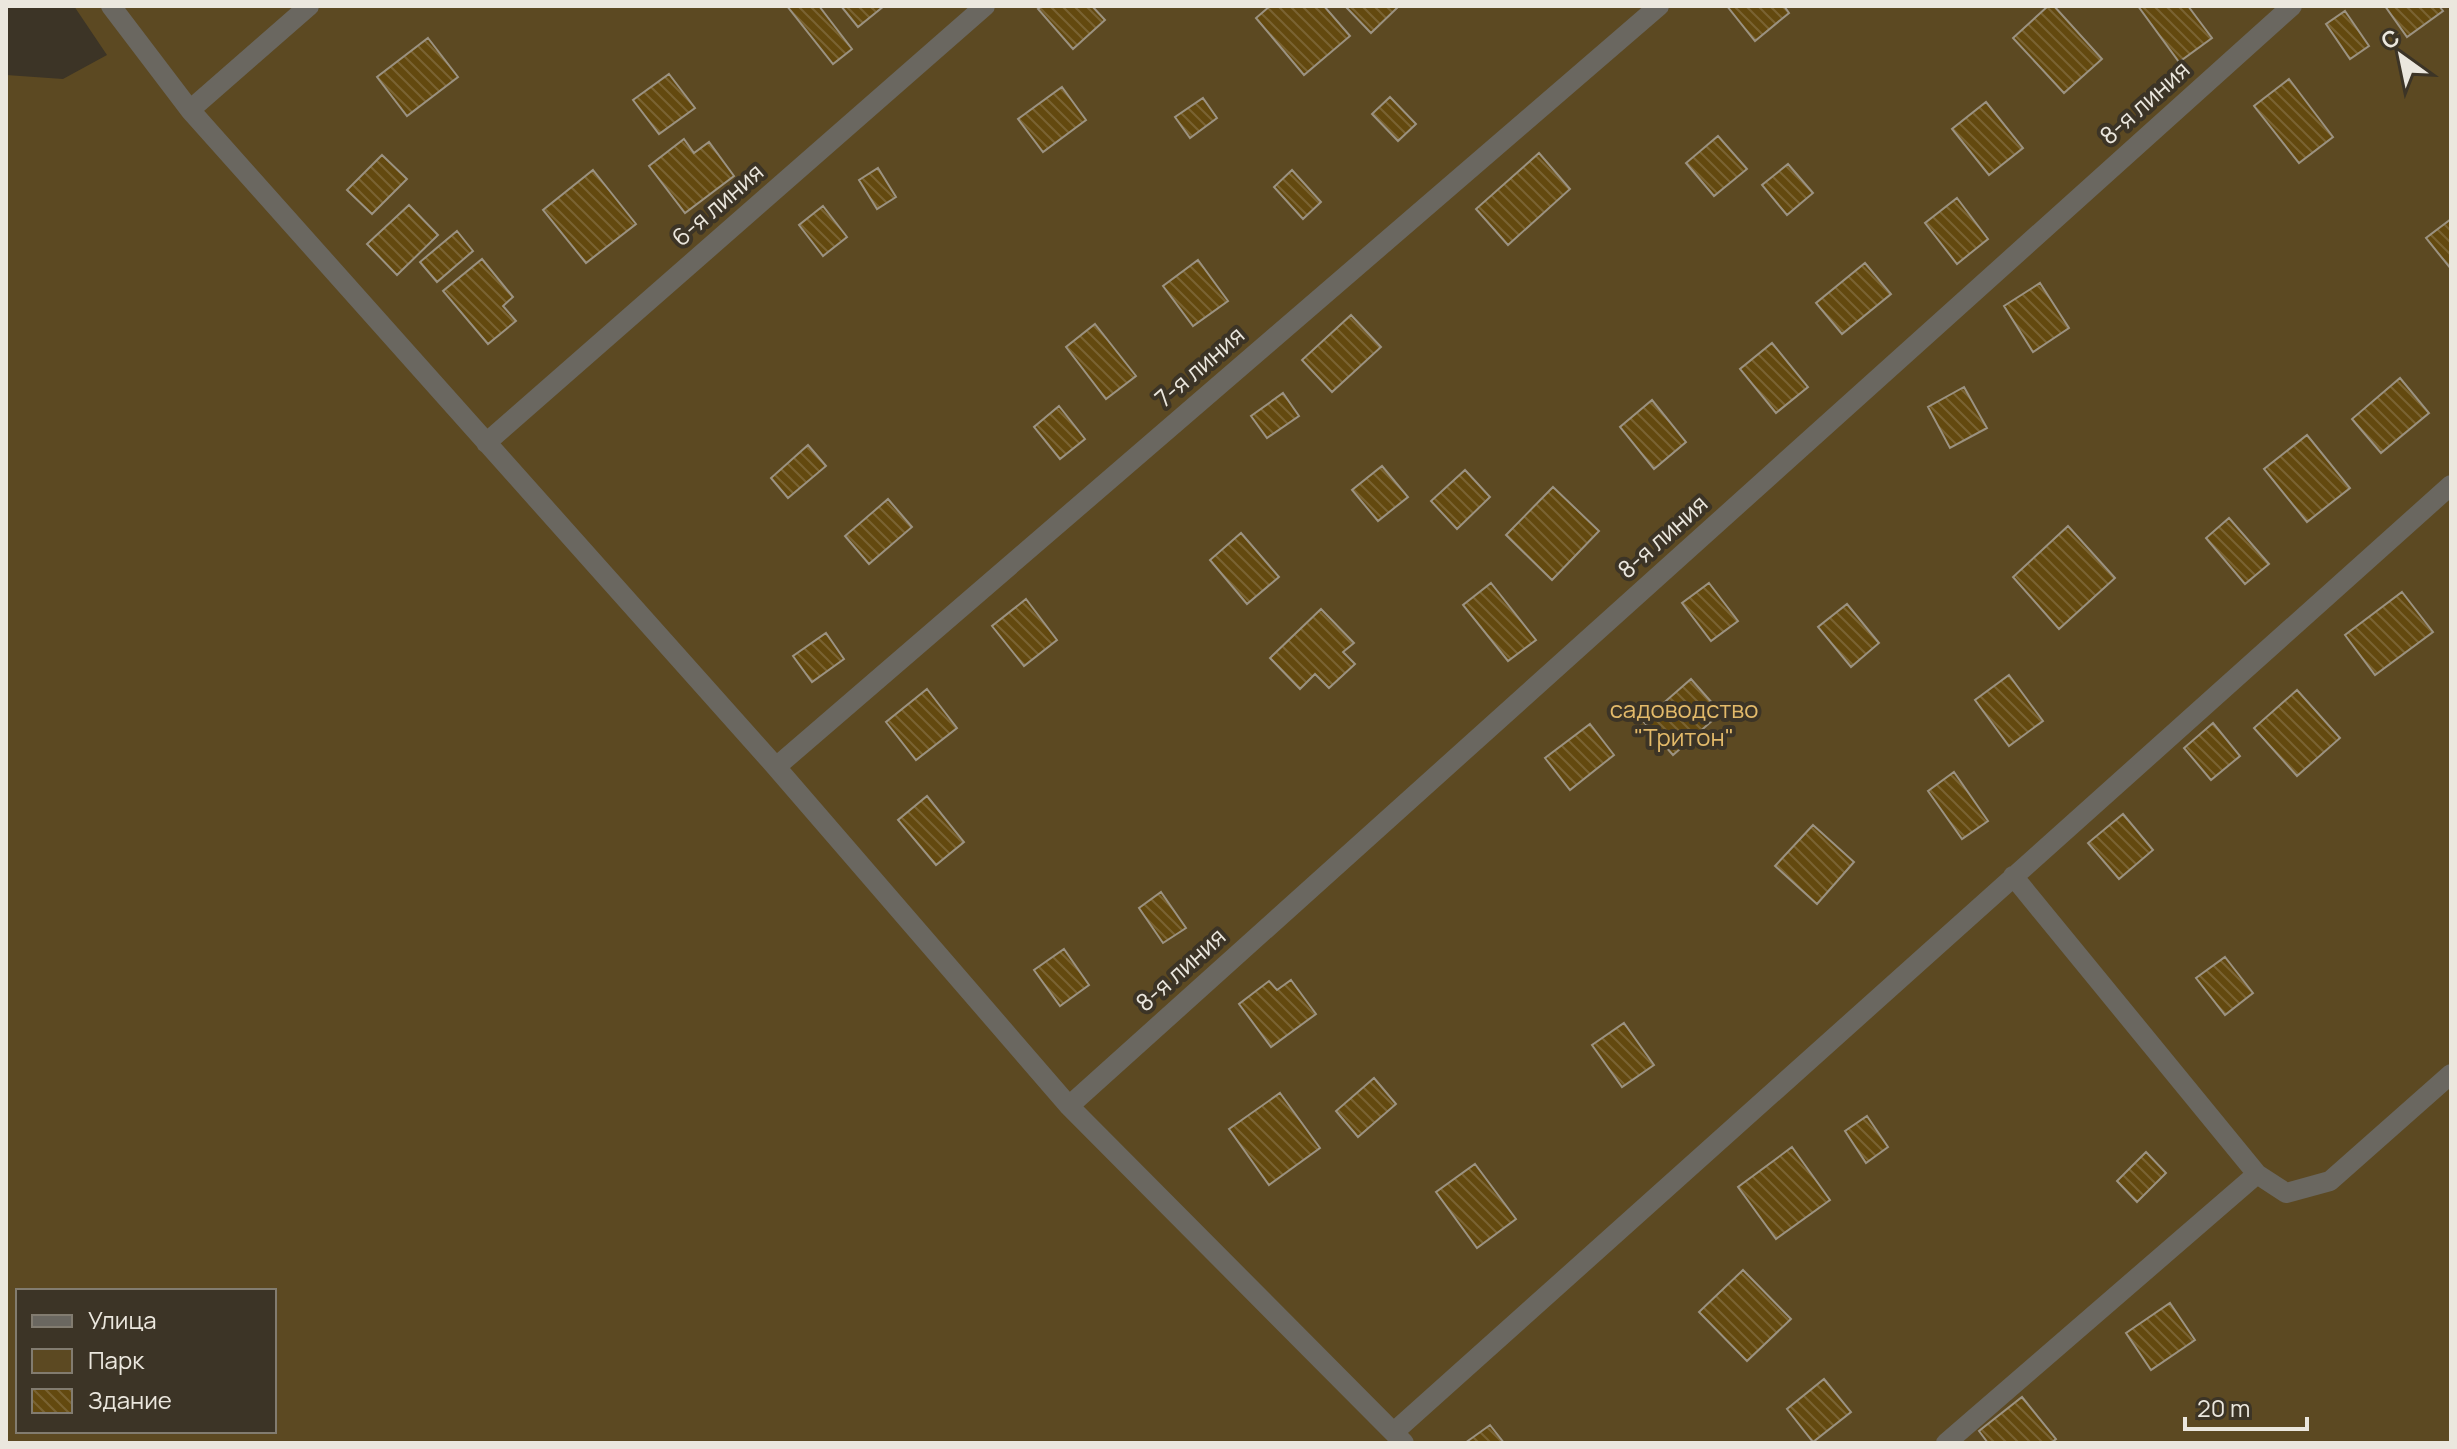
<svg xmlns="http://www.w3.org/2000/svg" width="2457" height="1449" viewBox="0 0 2457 1449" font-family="Manrope,sans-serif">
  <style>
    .green { fill: #5c4922; fill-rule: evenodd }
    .building { fill: url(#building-back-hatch); stroke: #9b9281; stroke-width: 2 }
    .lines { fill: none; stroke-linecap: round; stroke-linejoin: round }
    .minor { stroke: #6a6760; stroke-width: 20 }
    .labels { text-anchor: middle; stroke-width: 8; stroke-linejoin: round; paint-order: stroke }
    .street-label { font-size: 24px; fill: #ebe7de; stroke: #3c3426 }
    .park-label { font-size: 24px; fill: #e3ba6a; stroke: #3c3426 }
  </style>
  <defs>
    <pattern id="building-back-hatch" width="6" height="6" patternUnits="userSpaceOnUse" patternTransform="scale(2)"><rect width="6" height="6" fill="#63490f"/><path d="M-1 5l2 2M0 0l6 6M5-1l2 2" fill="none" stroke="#7a6332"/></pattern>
  </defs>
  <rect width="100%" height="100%" fill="#3c3426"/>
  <path class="green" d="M74 6H2451V1443H6V75L63 79 107 55ZM18 1291H274V1431H18Z"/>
  <path class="building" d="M787 6H819L852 49 833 64Z
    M841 6H884L858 27Z
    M1042 6H1092L1105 20 1073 49 1038 9Z
    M1270 6H1324L1350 36 1304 75 1256 18Z
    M1345 6H1399L1371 33Z
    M1727 6H1784L1789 13 1755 41Z
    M2048 6H2054L2102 59 2064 93 2013 38Z
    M2138 6H2188L2212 38 2179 62Z
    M2385 6H2439L2443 11 2407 37Z
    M2345 11 2369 46 2350 59 2326 24Z
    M428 38 458 77 407 116 377 77Z
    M669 74 695 108 659 134 633 100Z
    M2289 79 2333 137 2299 163 2254 106Z
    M1062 87 1086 120 1043 152 1018 119Z
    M1390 97 1416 124 1398 141 1372 114Z
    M1203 98 1217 118 1190 138 1175 117Z
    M1986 102 2023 148 1989 175 1952 129Z
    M1718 136 1747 169 1714 196 1686 163Z
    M684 139 694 153 709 142 734 176 685 213 649 166Z
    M1539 153 1570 189 1508 245 1476 209Z
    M382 155 407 179 372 214 347 190Z
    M1788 164 1813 193 1787 215 1762 185Z
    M878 168 896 197 877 209 859 180Z
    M593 170 636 224 586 263 543 210Z
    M1292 170 1321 202 1303 219 1274 187Z
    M1957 198 1988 239 1957 264 1925 223Z
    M409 205 438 235 397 275 367 244Z
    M823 206 847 237 823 256 799 225Z
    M2451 219V269L2426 238Z
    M457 231 473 251 437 282 420 262Z
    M482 259 513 297 503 306 516 321 488 344 443 291Z
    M1198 260 1228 301 1193 326 1163 286Z
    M1865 263 1891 294 1842 334 1816 303Z
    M2040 283 2069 328 2033 352 2004 306Z
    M1351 315 1381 347 1332 392 1302 360Z
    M1095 324 1136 376 1106 399 1066 347Z
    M1772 343 1808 387 1776 413 1740 369Z
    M2400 378 2429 413 2381 453 2352 419Z
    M1964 387 1987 428 1950 448 1928 407Z
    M1283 393 1299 416 1267 438 1251 416Z
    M1652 400 1686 442 1654 469 1620 427Z
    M1059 406 1085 439 1060 459 1034 427Z
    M2307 435 2350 488 2307 522 2264 469Z
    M808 445 826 466 788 498 771 478Z
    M1382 466 1408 497 1378 521 1352 490Z
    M1465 470 1490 497 1457 529 1431 501Z
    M1553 487 1599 531 1552 580 1506 535Z
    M888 499 912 527 869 564 845 536Z
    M2229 518 2269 564 2245 584 2206 538Z
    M2068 526 2115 578 2059 629 2013 577Z
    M1241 533 1279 577 1247 604 1210 560Z
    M1491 583 1536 640 1508 661 1463 605Z
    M1709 583 1738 621 1711 641 1682 603Z
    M2402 592 2433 632 2375 675 2345 635Z
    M1026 599 1057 640 1024 666 992 626Z
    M1847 604 1879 643 1851 667 1818 627Z
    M1321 609 1354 643 1343 652 1355 664 1329 688 1315 674 1300 689 1270 658Z
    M826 633 844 659 812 682 793 656Z
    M2009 675 2043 721 2009 746 1975 700Z
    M1691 679 1721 713 1673 755 1643 721Z
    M927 689 957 728 916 760 886 722Z
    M2297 690 2340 738 2297 776 2254 728Z
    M2213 723 2240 756 2211 780 2184 748Z
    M1590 724 1614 755 1570 790 1545 758Z
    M1954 772 1988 821 1962 839 1928 791Z
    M927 796 964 842 936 865 898 820Z
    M2123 814 2153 850 2119 879 2088 843Z
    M1813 825 1854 862 1817 904 1775 866Z
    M1161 892 1186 928 1163 943 1139 908Z
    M1064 949 1089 985 1060 1006 1034 970Z
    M2225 957 2253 993 2225 1015 2196 978Z
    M1291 980 1316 1014 1271 1047 1239 1004 1269 981 1277 990Z
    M1624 1023 1654 1065 1622 1087 1592 1045Z
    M1374 1078 1396 1104 1358 1137 1336 1111Z
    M1280 1093 1320 1148 1269 1185 1229 1129Z
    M1867 1116 1888 1147 1866 1163 1845 1131Z
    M1792 1147 1830 1200 1776 1239 1738 1187Z
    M2146 1152 2166 1173 2137 1202 2117 1181Z
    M1475 1164 1516 1219 1477 1248 1436 1192Z
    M1743 1270 1791 1319 1747 1361 1699 1312Z
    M2170 1303 2195 1340 2151 1370 2126 1333Z
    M1824 1379 1851 1412 1813 1442 1787 1409Z
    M2022 1397 2056 1439 2051 1443H1988L1979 1431Z
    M1490 1425 1504 1443H1465Z"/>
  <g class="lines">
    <path class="minor" d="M111 6 190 110 776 767 1069 1106 1404 1443
      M190 110 309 6
      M486 443 985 6
      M776 767 1659 6
      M2013 876 2257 1174 2286 1193 2330 1181 2451 1074
      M1069 1106 2292 6
      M1394 1432 2451 485
      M1946 1443 2257 1174"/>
  </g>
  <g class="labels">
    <g class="street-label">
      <text transform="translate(2145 103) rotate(-42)" y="8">8-я линия</text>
      <text transform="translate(718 205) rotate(-41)" y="8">6-я линия</text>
      <text transform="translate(1200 367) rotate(-41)" y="8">7-я линия</text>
      <text transform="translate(1663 537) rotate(-42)" y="8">8-я линия</text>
      <text transform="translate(1181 970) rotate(-42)" y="8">8-я линия</text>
    </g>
    <g class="park-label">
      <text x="1684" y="718">садоводство<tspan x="1684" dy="28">"Тритон"</tspan></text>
    </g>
  </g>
  <rect width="2457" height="1449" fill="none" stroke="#ebe7de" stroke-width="16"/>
  <rect x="16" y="1289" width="260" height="144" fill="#3c3426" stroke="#827c70" stroke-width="2"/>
  <rect x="32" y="1315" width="40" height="12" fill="#6a6760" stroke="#827c70" stroke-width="2"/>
  <text x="88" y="1329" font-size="24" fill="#ebe7de">Улица</text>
  <rect x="32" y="1349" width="40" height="24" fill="#5c4922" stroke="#827c70" stroke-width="2"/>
  <text x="88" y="1369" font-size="24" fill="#ebe7de">Парк</text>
  <rect x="32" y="1389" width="40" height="24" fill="url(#building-back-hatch)" stroke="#827c70" stroke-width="2"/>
  <text x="88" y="1409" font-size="24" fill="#ebe7de">Здание</text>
  <g transform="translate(2401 56) rotate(327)" stroke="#3c3426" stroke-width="6" paint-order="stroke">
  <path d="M0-6L14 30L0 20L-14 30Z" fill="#ebe7de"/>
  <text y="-12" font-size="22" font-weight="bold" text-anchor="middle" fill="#ebe7de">С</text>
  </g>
  <path d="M2185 1417v12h122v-12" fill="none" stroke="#ebe7de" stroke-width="4"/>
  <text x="2197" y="1417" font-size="24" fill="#ebe7de" stroke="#3c3426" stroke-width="6" paint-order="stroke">20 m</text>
</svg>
